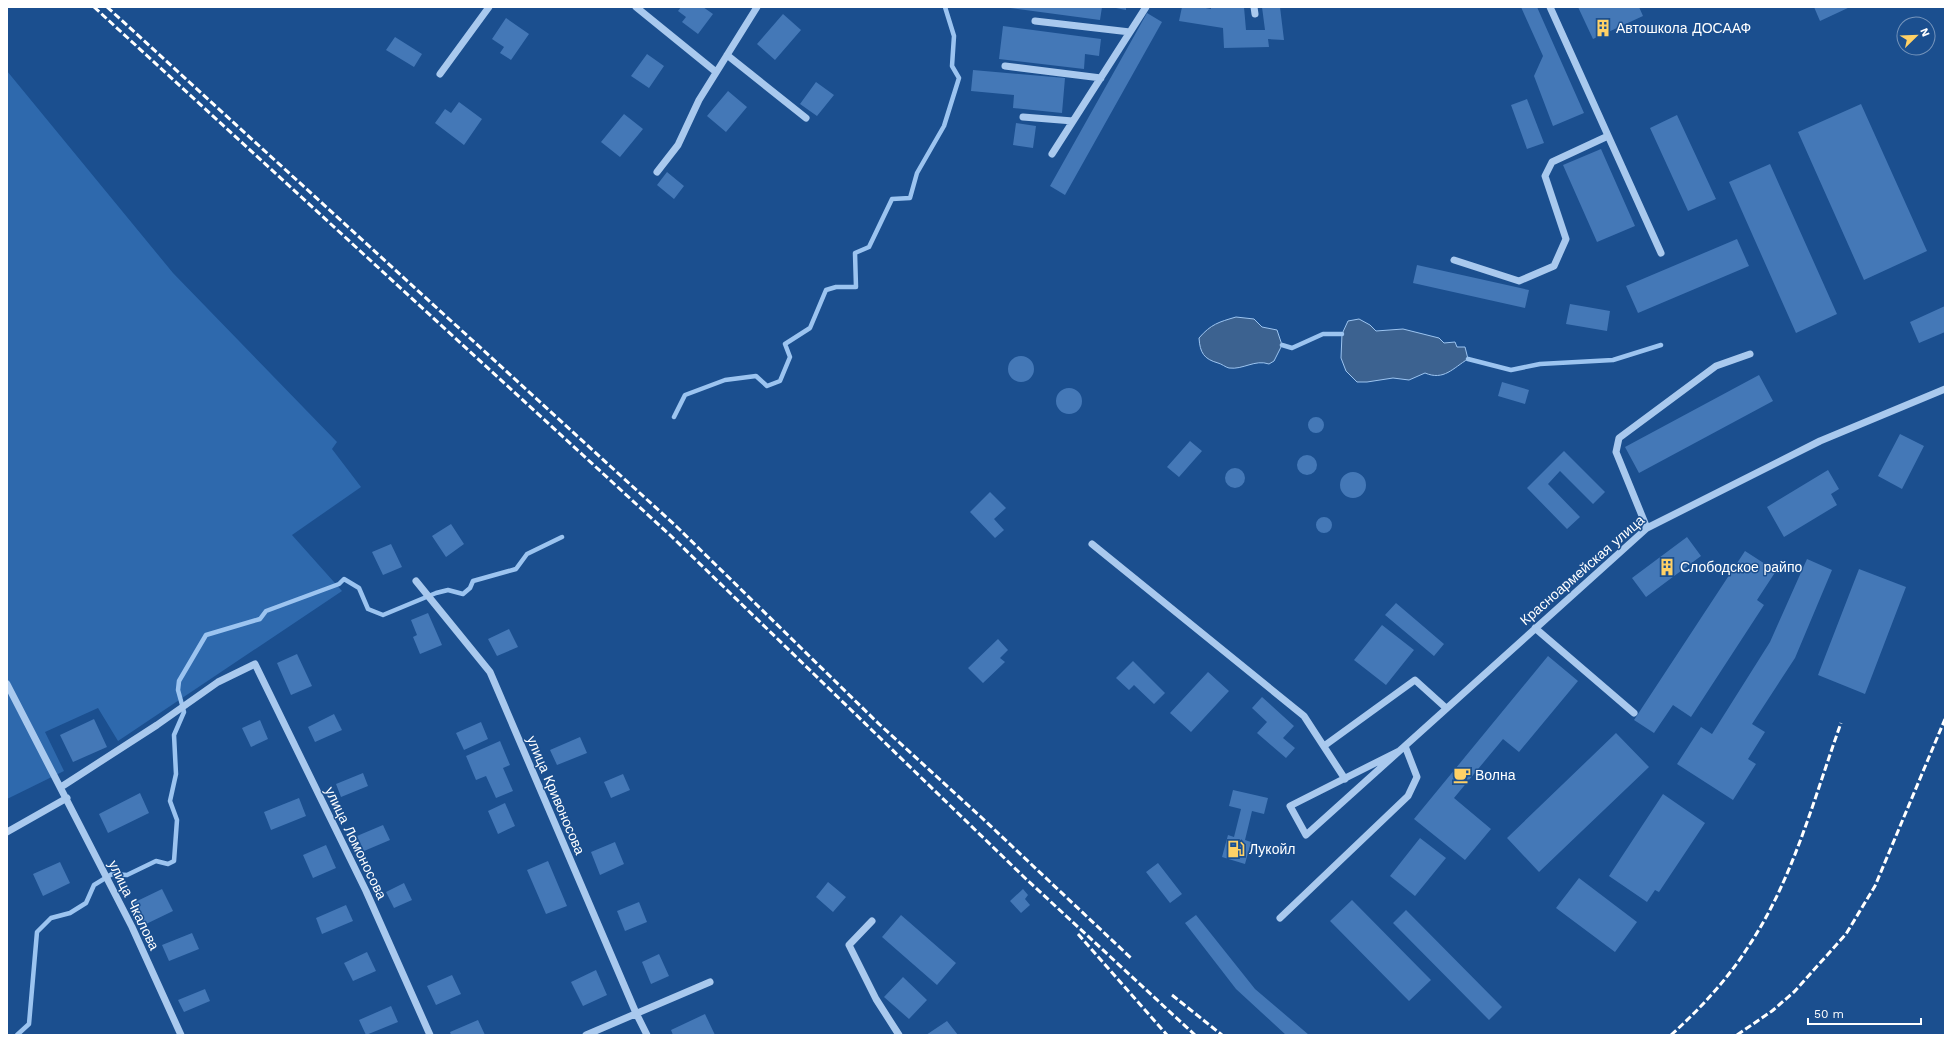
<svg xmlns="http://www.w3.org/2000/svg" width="1952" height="1042" viewBox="0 0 1952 1042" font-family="'Work Sans',sans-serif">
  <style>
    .green { fill: #2e69ad }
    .water { fill: #3c6290; stroke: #9cc4f0 }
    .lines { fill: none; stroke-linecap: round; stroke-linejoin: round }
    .stream { stroke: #9cc4f0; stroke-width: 4.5 }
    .building { fill: #4478b7 }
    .minor { stroke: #a9c9ee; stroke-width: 7 }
    .rail { stroke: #fff; stroke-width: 3; stroke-dasharray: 7 3; stroke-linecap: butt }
    .labels { text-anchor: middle; stroke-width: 3; stroke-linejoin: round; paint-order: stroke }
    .poi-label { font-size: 14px; fill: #fff; stroke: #1b4f8f; text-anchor: start }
    .street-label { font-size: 14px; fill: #fff; stroke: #1b4f8f }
  </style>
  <rect width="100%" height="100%" fill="#1b4f8f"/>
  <path class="green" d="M7 71 173 273 337 442 332 449 361 487 292 535 342 591 118 741 98 708 45 732 64 771 7 799Z"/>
  <path class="water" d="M1236 317 1254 319 1262 327 1277 330 1282 345 1274 361 1269 364C1255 359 1243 370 1229 368 1225 367 1222 364 1218 363 1204 359 1200 353 1199 338 1211 324 1219 322 1236 317Z
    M1359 319 1370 325 1376 331 1403 329 1439 338 1444 343 1455 342 1457 347H1465L1468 359C1453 368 1444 381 1425 373L1409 380 1393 378 1367 382H1357L1346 371 1341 358 1342 334 1348 321Z"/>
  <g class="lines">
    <path class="stream" d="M1282 345 1292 348 1323 334H1342
      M1468 359 1511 370 1540 364 1613 360 1661 345
      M674 417 685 395 725 380 756 376 767 386 780 381 790 357 785 344 810 328 826 290 836 287H856L855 253 869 247 892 199 910 198 917 173 944 126 959 78 952 66 954 36 945 7
      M17 1035 29 1024 37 932 51 918 70 913 86 903 94 885 112 874 127 875 156 861 168 864 174 861 177 820 170 801 176 774 174 735 184 712 178 690 179 681 206 635 260 619 266 611 339 584 344 579 359 588 368 609 383 615 436 593 448 590 463 594 470 588 473 581 516 569 527 554 562 537"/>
  </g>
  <path class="building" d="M681 7H703L713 14 698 34 682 22 686 17 678 11Z
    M1003 7H1102L1100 20Z
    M1111 7H1126V10Z
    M1182 7H1200L1211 9V7H1244L1246 30H1265L1262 7H1280L1284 40 1268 39 1269 47 1224 48 1223 28 1179 21Z
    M1521 7H1537L1584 113 1553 126 1534 76 1543 56Z
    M1578 7H1639L1643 16 1593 39Z
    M1814 7H1850L1820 21Z
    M1147 13 1162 22 1065 195 1050 186Z
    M783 14 801 30 775 60 757 44Z
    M506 18 529 34 511 60 500 53 504 47 492 39Z
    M1003 26 1101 39 1099 56 1085 54 1084 69 999 59Z
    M395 37 422 54 414 67 386 50Z
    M647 54 664 66 649 88 631 76Z
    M973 70 1065 78 1062 113 1013 108 1014 95 971 91Z
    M816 82 834 95 817 116 800 104Z
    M728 91 747 107 726 132 707 116Z
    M1527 99 1544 143 1527 149 1511 105Z
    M459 102 482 119 464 145 435 123 445 109 451 113Z
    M1861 104 1927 251 1864 280 1798 132Z
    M624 114 643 129 620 157 601 142Z
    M1677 115 1716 199 1688 211 1650 128Z
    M1016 123 1036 126 1033 148 1013 145Z
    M1601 149 1635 226 1597 242 1563 165Z
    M1770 164 1837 314 1796 333 1729 182Z
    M667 172 684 186 674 199 657 185Z
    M1737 239 1749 266 1638 313 1626 286Z
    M1417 265 1529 290 1525 308 1413 283Z
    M1570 304 1610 311 1607 331 1566 324Z
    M1945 306V332L1919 343 1910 322Z
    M1008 369a13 13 0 1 1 26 0a13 13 0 1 1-26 0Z
    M1759 375 1773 401 1639 473 1625 447Z
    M1502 382 1529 390 1525 404 1498 396Z
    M1056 401a13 13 0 1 1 26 0a13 13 0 1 1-26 0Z
    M1308 425a8 8 0 1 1 16 0a8 8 0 1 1-16 0Z
    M1900 434 1924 446 1902 489 1878 476Z
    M1190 441 1202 451 1179 477 1167 467Z
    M1564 451 1605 492 1593 504 1560 471 1548 484 1580 517 1567 529 1527 488Z
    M1297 465a10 10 0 1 1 20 0a10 10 0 1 1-20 0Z
    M1225 478a10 10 0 1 1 20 0a10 10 0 1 1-20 0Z
    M1828 470 1839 489 1831 494 1837 505 1784 537 1767 507Z
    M1340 485a13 13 0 1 1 26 0a13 13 0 1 1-26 0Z
    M990 492 1006 508 994 519 1004 530 995 538 970 512Z
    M1316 525a8 8 0 1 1 16 0a8 8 0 1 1-16 0Z
    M451 524 464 544 446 557 432 536Z
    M1687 537 1701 556 1646 597 1632 578Z
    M391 544 402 567 383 575 372 552Z
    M1745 551 1776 571 1757 600 1764 605 1691 717 1673 705 1654 733 1634 720Z
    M1807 559 1832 570 1795 658 1752 724 1765 732 1748 759 1756 764 1733 800 1677 764 1701 727 1712 734 1770 642Z
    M1859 569 1906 587 1865 694 1818 675Z
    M1396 603 1444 644 1434 656 1385 615Z
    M428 613 442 645 420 654 413 637 417 635 411 620Z
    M1382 625 1414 650 1386 685 1354 660Z
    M509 629 518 647 497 656 488 639Z
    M998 639 1008 650 1000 658 1005 662 983 683 968 668Z
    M297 654 312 686 291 695 277 663Z
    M1548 656 1578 681 1519 752 1503 739 1454 798 1491 829 1465 860 1414 819Z
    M1133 661 1165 693 1154 704 1134 685 1129 690 1116 678Z
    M1208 672 1229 691 1191 732 1170 713Z
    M1262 697 1294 726 1283 738 1295 748 1286 758 1257 733 1267 722 1252 708Z
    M334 714 342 730 315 742 308 727Z
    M94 719 107 747 73 762 60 735Z
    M260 720 268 739 251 747 242 728Z
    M481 722 488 739 464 750 456 733Z
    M1616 733 1649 767 1539 872 1507 838Z
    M580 737 587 753 557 765 550 750Z
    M500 741 510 765 503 768 513 791 496 798 486 776 476 780 466 756Z
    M363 773 368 786 341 797 336 784Z
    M623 774 630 790 611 798 604 782Z
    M1233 790 1268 798 1264 814 1252 811 1245 840 1251 842 1245 864 1222 857 1228 835 1234 837 1241 809 1229 806Z
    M140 793 149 813 108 833 99 814Z
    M1663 794 1705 823 1659 892 1655 890 1647 902 1609 876Z
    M299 798 306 816 271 830 264 812Z
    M505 803 515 826 498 834 488 811Z
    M383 825 390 840 364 851 357 836Z
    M1420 838 1446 858 1415 896 1390 876Z
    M615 842 624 864 600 875 591 852Z
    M326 845 336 868 313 878 303 855Z
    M548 861 567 906 546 914 527 870Z
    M60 862 70 883 43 896 33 874Z
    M1158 863 1182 894 1170 903 1146 872Z
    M1579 878 1637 922 1615 952 1556 908Z
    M828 882 846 897 833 912 816 897Z
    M404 883 412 900 394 908 386 892Z
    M162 889 173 911 144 925 133 903Z
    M1023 889 1028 895 1025 899 1030 905 1021 913 1010 901Z
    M1352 900 1431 980 1409 1001 1330 921Z
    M639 902 647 922 625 931 617 911Z
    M346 905 353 921 322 934 316 918Z
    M1406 910 1502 1007 1489 1020 1393 923Z
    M901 915 956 963 937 985 882 937Z
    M1196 915 1255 989 1309 1035H1286L1236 989 1185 923Z
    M192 933 199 949 169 961 162 945Z
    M367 952 376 971 353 981 344 963Z
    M659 954 669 976 651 984 642 962Z
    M596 970 607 995 583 1006 571 982Z
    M452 975 461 994 436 1005 427 986Z
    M903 977 927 1000 909 1019 884 997Z
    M205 989 210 1001 184 1012 178 1000Z
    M391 1006 398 1022 366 1035 359 1020Z
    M705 1014 715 1035H673L671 1030Z
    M478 1020 485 1035H451L450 1032Z
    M947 1021 958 1035H926Z"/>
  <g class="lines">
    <path class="minor" d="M636 7 716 72
      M1254 7 1255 14
      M1550 7 1661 253
      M1035 21 1130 32
      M727 55 806 118
      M1005 66 1101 78
      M440 74 489 7
      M1023 117 1073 121
      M1052 154 1146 7
      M657 172 678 145 699 100 757 7
      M1454 260 1519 281 1554 266 1566 239 1545 176 1552 162 1608 136
      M1647 528 1616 452 1619 438 1716 366 1750 354
      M1092 544 1304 716 1345 779
      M416 581 490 672 636 1013 647 1035
      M1535 628 1634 713
      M7 684 132 927 181 1035
      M1324 746 1415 680 1446 708
      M1399 751 1290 806 1306 835 1647 528 1820 441 1945 389
      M61 787 157 725 218 682 255 664 366 891 430 1035
      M7 832 67 798
      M1280 918 1408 796 1417 777 1405 746
      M872 921 849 945 876 999 899 1035
      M586 1035 710 982"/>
    <path class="rail" d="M94 7 670 535 1025 878 1195 1035
      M107 7 677 527 879 724 981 817 1132 959
      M1078 934 1167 1035
      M1172 995 1222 1035
      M1671 1035C1700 1009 1727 980 1748 947 1793 880 1814 798 1841 723
      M1737 1035 1772 1011 1794 992 1846 934 1875 886 1945 719"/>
  </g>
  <defs>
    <g id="building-bare" transform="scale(1.38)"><path d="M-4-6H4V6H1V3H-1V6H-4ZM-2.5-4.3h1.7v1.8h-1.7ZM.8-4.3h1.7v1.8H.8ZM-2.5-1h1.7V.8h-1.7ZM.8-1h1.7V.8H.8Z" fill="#ffd166" stroke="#1b4f8f" stroke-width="2.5" paint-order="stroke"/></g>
    <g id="cafe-bare" transform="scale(1.38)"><path d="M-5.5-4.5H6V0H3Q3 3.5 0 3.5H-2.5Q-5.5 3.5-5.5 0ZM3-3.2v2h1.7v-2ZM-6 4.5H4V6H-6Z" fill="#ffd166" stroke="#1b4f8f" stroke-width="2.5" paint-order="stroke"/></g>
    <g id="fuel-bare" transform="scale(1.38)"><path d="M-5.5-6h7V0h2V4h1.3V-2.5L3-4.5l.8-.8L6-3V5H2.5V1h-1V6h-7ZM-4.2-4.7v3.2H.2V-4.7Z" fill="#ffd166" stroke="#1b4f8f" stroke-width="2.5" paint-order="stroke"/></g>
  </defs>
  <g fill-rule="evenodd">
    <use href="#building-bare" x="1603" y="28"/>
    <use href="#building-bare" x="1667" y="567"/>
    <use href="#cafe-bare" x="1462" y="775"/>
    <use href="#fuel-bare" x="1236" y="849"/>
  </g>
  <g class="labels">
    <g class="poi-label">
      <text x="1616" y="33">Автошкола ДОСААФ</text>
      <text x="1680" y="572">Слободское райпо</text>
      <text x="1475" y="780">Волна</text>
      <text x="1249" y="854">Лукойл</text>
    </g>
    <g class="street-label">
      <text transform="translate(1582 570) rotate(-41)" y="5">Красноармейская улица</text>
      <text transform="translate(556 795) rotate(67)" y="5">улица Кривоносова</text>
      <text transform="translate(356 843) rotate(64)" y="5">улица Ломоносова</text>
      <text transform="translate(134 905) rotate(64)" y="5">улица Чкалова</text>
    </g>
  </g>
  <rect width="1952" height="1042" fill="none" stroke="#ffffff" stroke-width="16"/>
  <g transform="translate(1916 36) rotate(67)"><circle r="19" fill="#1b4f8f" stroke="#7695bc"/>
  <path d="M0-3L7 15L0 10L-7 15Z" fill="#ffd166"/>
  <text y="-6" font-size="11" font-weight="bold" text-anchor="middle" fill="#ffffff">N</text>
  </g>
  <path d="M1808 1018v6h113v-6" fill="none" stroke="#ffffff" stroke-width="2"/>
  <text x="1814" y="1018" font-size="12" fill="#ffffff" stroke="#1b4f8f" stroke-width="3" paint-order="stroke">50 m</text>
</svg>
